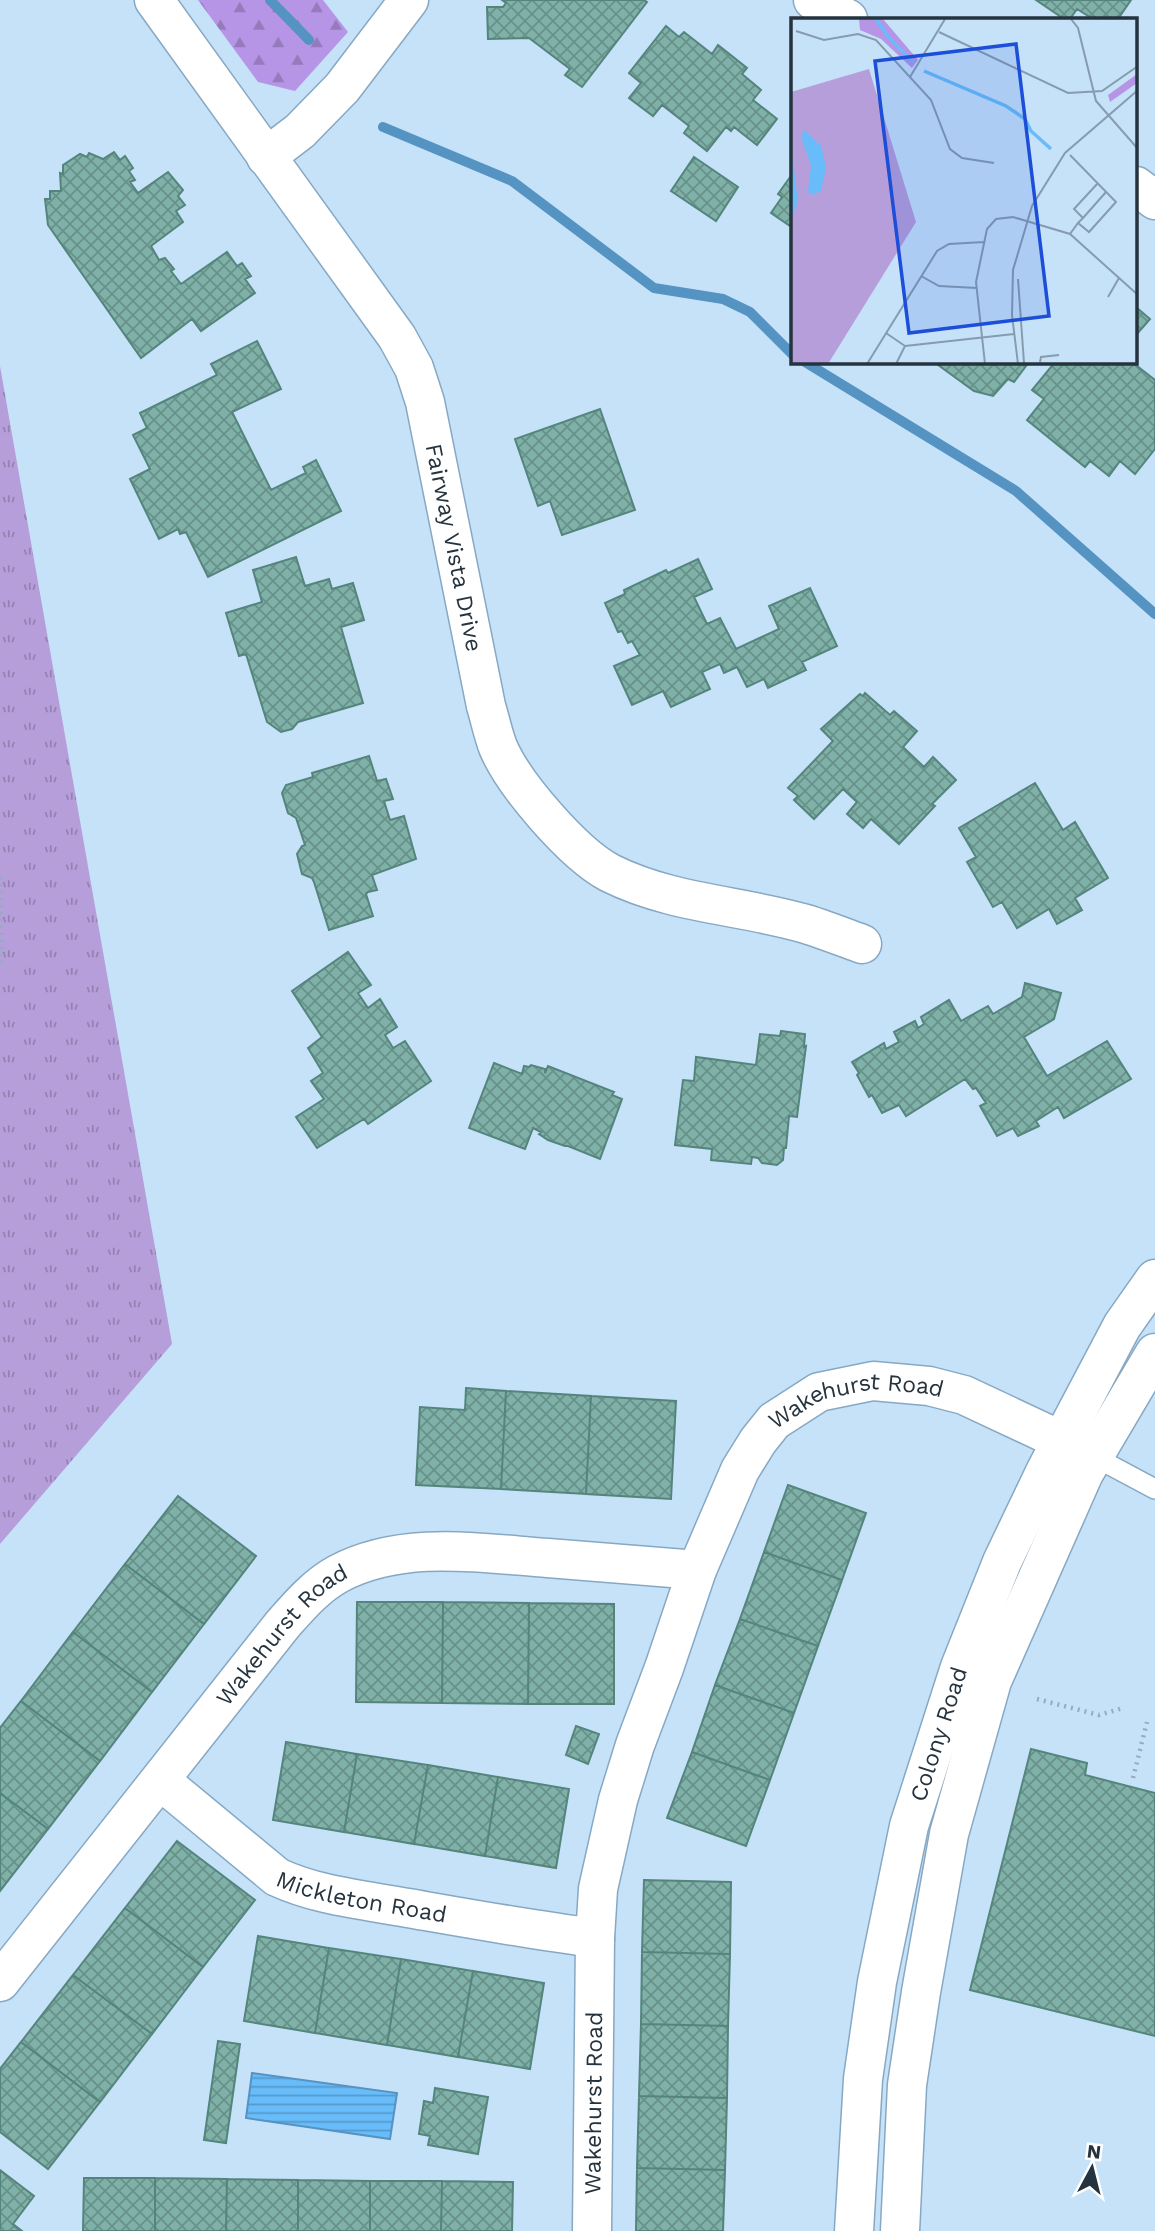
<svg xmlns="http://www.w3.org/2000/svg" width="1155" height="2231" viewBox="0 0 1155 2231" font-family="'Work Sans',sans-serif">
  <style>
    .grass { fill: url(#grass-tufts) }
    .forest { fill: url(#forest-firs) }
    .water { fill: url(#water-rules); stroke: #5493c2; stroke-width: 2 }
    .lines { fill: none; stroke-linecap: round; stroke-linejoin: round }
    .stream { stroke: #5493c2; stroke-width: 10 }
    .building { fill: url(#building-cross-hatch); stroke: #54857d; stroke-width: 2 }
    .service-casing { stroke: #87a8c3; stroke-width: 22 }
    .minor-casing { stroke: #87a8c3; stroke-width: 41 }
    .secondary-casing { stroke: #87a8c3; stroke-width: 41 }
    .path { stroke: #95acc0; stroke-width: 4.5; stroke-dasharray: 2 5; stroke-linecap: butt }
    .service { stroke: #fff; stroke-width: 19 }
    .minor { stroke: #fff; stroke-width: 38 }
    .secondary { stroke: #fff; stroke-width: 38 }
    .labels { text-anchor: middle; stroke-width: 5; stroke-linejoin: round; paint-order: stroke }
    .street-label { font-size: 23px; fill: #25333e; stroke: #fff }
    .inset-river { fill: none; stroke: #68bcfa; stroke-width: 3.5 }
    .inset-road { fill: none; stroke: #869cae; stroke-width: 2 }
    .view { fill: #1d4ed8; fill-opacity: 0.15; stroke: #1d4ed8; stroke-width: 3.5 }
    .inset-edge { fill: none; stroke: #25333e; stroke-width: 3.5 }
  </style>
  <defs>
    <pattern id="grass-tufts" width="24" height="20" patternUnits="userSpaceOnUse" patternTransform="scale(1.75)"><rect width="24" height="20" fill="#b69eda"/><path d="M3 7l-1-3M5 7V3M7 7l1-3M15 17l-1-3M17 17v-4M19 17l1-3" fill="none" stroke="#9481b2"/></pattern>
    <pattern id="forest-firs" width="22" height="20" patternUnits="userSpaceOnUse" patternTransform="scale(1.75)"><rect width="22" height="20" fill="#b795e6"/><path d="M5 1l3.5 6h-7zM16 11l3.5 6h-7z" fill="#957abc"/></pattern>
    <pattern id="water-rules" width="6" height="5" patternUnits="userSpaceOnUse" patternTransform="scale(1.75)"><rect width="6" height="5" fill="#68bcfa"/><path d="M0 2.5h6" fill="none" stroke="#59c"/></pattern>
    <pattern id="building-cross-hatch" width="8" height="8" patternUnits="userSpaceOnUse" patternTransform="scale(1.75)"><rect width="8" height="8" fill="#7fb1a8"/><path d="M0 0l8 8M0 8l8-8" fill="none" stroke="#68918a"/></pattern>
  </defs>
  <rect width="100%" height="100%" fill="#c6e2f9"/>
  <path class="grass" d="M0 366 172 1344 0 1544Z"/>
  <path class="forest" d="M198 0H323L348 32 295 91 258 82Z"/>
  <path class="water" d="M252 2073 397 2093 390 2139 246 2118Z"/>
  <g class="lines">
    <path class="stream" d="M270 0 309 40
      M383 127 512 181 654 288 723 299 750 312 793 355
      M805 362 1016 491 1155 614"/>
  </g>
  <path class="building" d="M502 0H644L647 2 582 87 565 75 570 69 529 38 488 39 487 7H503L506 3Z
    M1036 0H1131L1118 19H1093L1077 9 1070 19H1064Z
    M666 26 679 37 684 32 712 54 718 45 747 68 742 74 761 90 753 100 777 119 757 145 734 127 731 131 726 127 707 151 684 133 689 126 662 105 653 116 629 98 641 83 629 73Z
    M114 152 120 160 125 156 133 168 129 171 135 180 130 182 138 193 168 172 183 190 178 196 185 205 176 211 183 222 151 246 159 260 165 258 174 269 171 271 181 284 227 252 237 266 242 263 251 276 245 279 255 293 201 331 192 319 141 358 48 225 45 199H50V191H61L60 173 63 174V165L80 154 87 157 89 153 103 159Z
    M694 157 738 187 716 221 671 191Z
    M793 173V228L771 213 782 197 778 194Z
    M1136 307 1150 319 1136 335Z
    M257 341 281 389 232 412 271 490 306 473 303 467 316 460 341 511 208 577 186 532 180 534 178 529 159 539 130 479 150 469 133 435 147 428 140 413 217 375 211 364Z
    M934 362H1029L1014 382 1008 379 993 396 974 391Z
    M1055 362H1132L1155 380V449L1135 474 1120 461 1109 476 1090 461 1085 467 1027 420 1044 399 1032 390Z
    M600 409 635 510 562 535 550 501 538 506 515 439Z
    M296 557 305 586 329 579 332 589 353 583 364 620 341 627 363 703 298 722 292 729 281 732 267 722 246 654 239 656 226 613 262 602 253 570Z
    M698 559 712 589 694 597 707 624 720 618 736 649 779 629 769 606 810 588 837 646 802 662 806 670 768 688 764 679 747 687 737 667 724 673 720 664 702 672 710 689 671 707 663 691 632 705 614 666 640 655 632 641 628 643 622 631 618 632 605 603 625 594 624 590 666 570 668 573Z
    M865 693 890 715 894 711 917 731 903 747 924 767 933 757 956 780 932 804 935 806 899 844 871 819 863 828 847 814 857 802 843 789 814 819 794 800 798 796 788 788 833 741 821 729 860 694 863 696Z
    M369 756 377 781 386 779 393 799 384 801 390 820 404 816 416 859 372 875 377 890 368 892 366 894 373 916 329 930 314 882 312 878 302 874 297 854 302 846 305 845 296 818 288 813 282 793 286 785 313 777 312 773Z
    M1035 783 1063 830 1075 822 1108 878 1075 898 1082 910 1057 924 1049 909 1017 928 1002 902 993 907 967 862 976 857 959 828Z
    M348 952 371 985 358 993 368 1008 380 999 397 1027 385 1035 393 1048 405 1041 431 1081 368 1124 364 1119 317 1148 296 1117 324 1099 311 1081 323 1073 308 1048 322 1037 292 991Z
    M1025 983 1061 993 1054 1019 1024 1037 1047 1076 1107 1041 1131 1079 1064 1118 1058 1107 1036 1121 1039 1126 1018 1136 1013 1128 997 1136 980 1106 986 1103 976 1088 973 1089 965 1079 906 1116 899 1105 882 1113 872 1095 869 1097 857 1075 859 1073 852 1062 884 1043 886 1049 899 1042 894 1032 915 1021 918 1028 924 1024 921 1017 949 1000 961 1021 988 1006 993 1014 1022 997Z
    M781 1031 805 1034 804 1047 806 1046 797 1117 789 1116 786 1148H784L783 1160 777 1165 762 1163 758 1158 752 1157 751 1164 711 1160 712 1149 675 1145 683 1080 694 1081 696 1057 756 1065 760 1034 780 1036Z
    M494 1063 522 1074 524 1066 529 1067 531 1065 545 1069V1073L548 1066 614 1092 612 1095 622 1099 600 1159 568 1146H565L548 1140 539 1134 541 1132 533 1128 525 1149 469 1128Z
    M466 1388 506 1391 501 1489 416 1485 420 1407 465 1410Z
    M506 1391 591 1396 586 1494 501 1489Z
    M591 1396 676 1401 671 1499 586 1494Z
    M788 1485 866 1513 842 1580 764 1552Z
    M178 1496 256 1556 204 1624 125 1564Z
    M764 1552 842 1580 818 1646 740 1619Z
    M125 1564 204 1624 152 1692 73 1632Z
    M357 1602H443L442 1703 356 1702Z
    M443 1602 529 1603 528 1704 442 1703Z
    M529 1603 614 1604V1704H528Z
    M740 1619 818 1646 794 1713 715 1685Z
    M73 1632 152 1692 100 1761 21 1701Z
    M715 1685 794 1713 770 1780 692 1752Z
    M21 1701 100 1761 48 1829 0 1793V1728Z
    M576 1726 599 1734 588 1764 566 1755Z
    M286 1742 357 1754 344 1832 273 1820Z
    M1031 1749 1087 1763 1085 1775 1155 1793V2036L970 1990Z
    M692 1752 770 1780 746 1846 667 1818Z
    M357 1754 428 1765 414 1844 344 1832Z
    M428 1765 498 1777 485 1856 414 1844Z
    M498 1777 569 1789 556 1868 485 1856Z
    M0 1793 48 1829 0 1891Z
    M177 1841 255 1900 203 1967 125 1908Z
    M644 1880 731 1882 730 1954 642 1952Z
    M125 1908 203 1967 152 2034 73 1975Z
    M258 1936 329 1948 315 2033 244 2021Z
    M329 1948 401 1959 387 2045 315 2033Z
    M642 1952 730 1954 728 2026 641 2024Z
    M401 1959 473 1971 458 2057 387 2045Z
    M473 1971 544 1983 530 2069 458 2057Z
    M73 1975 152 2034 100 2102 21 2042Z
    M641 2024 728 2026 727 2098 639 2096Z
    M218 2041 240 2044 226 2143 204 2140Z
    M21 2042 100 2102 48 2169 0 2132V2069Z
    M435 2088 488 2097 478 2154 428 2145 430 2136 419 2134 424 2101 433 2103Z
    M639 2096 727 2098 725 2170 637 2168Z
    M637 2168 725 2170 723 2231H636Z
    M0 2170 34 2196 13 2224 22 2231H0Z
    M84 2178H155V2231H83Z
    M155 2178 227 2179 226 2231H155Z
    M227 2179 298 2180V2231H226Z
    M298 2180 370 2181V2231H298Z
    M370 2181H442L441 2231H370Z
    M442 2181 513 2182 512 2231H441Z"/>
  <g class="lines">
    <g class="service-casing">
      <path id="service" d="M1093 1456 1155 1489"/>
    </g>
    <g class="minor-casing">
      <g id="minor">
        <path id="s1" d="M154 0 397 337 414 368 425 402 486 706C490 719 493 734 498 747 514 785 574 854 610 873 672 904 741 905 806 924 825 930 843 937 862 944"/>
        <path d="M813 0 848 19"/>
        <path d="M266 157 300 131 342 88 409 0"/>
        <path d="M1136 186 1155 200"/>
        <path id="s2" d="M161 1781 277 1877C318 1896 364 1900 408 1908 471 1919 532 1930 595 1938"/>
        <path id="s3" d="M0 1982 283 1624C299 1606 316 1586 338 1574 402 1540 479 1553 548 1558 598 1562 648 1566 697 1570"/>
        <path id="s4" d="M592 2231 595 1938 598 1889 618 1800 635 1745 664 1668 697 1570 740 1470 758 1441 774 1421 819 1392 873 1381 929 1386 964 1395 1092 1455"/>
      </g>
    </g>
    <g class="secondary-casing">
      <g id="secondary">
        <path id="s5" d="M854 2231 863 2079 877 1982 909 1826 960 1667 1002 1562 1046 1470 1122 1326 1155 1279"/>
        <path d="M900 2231 907 2085 921 1992 949 1834 992 1681 1084 1473 1155 1353"/>
      </g>
    </g>
    <path class="path" d="M0 877 2 955 0 967
      M1037 1699 1099 1715 1123 1708
      M1133 1778 1147 1722"/>
    <use href="#service" class="service"/>
    <use href="#minor" class="minor"/>
    <use href="#secondary" class="secondary"/>
  </g>
  <g class="labels">
    <g class="street-label">
      <text dy="8" stroke="none"><textPath href="#s1" startOffset="635">Fairway Vista Drive</textPath></text>
      <text dy="8" stroke="none"><textPath href="#s4" startOffset="933">Wakehurst Road</textPath></text>
      <text dy="8" stroke="none"><textPath href="#s3" startOffset="448">Wakehurst Road</textPath></text>
      <text dy="8" stroke="none"><textPath href="#s5" startOffset="506">Colony Road</textPath></text>
      <text dy="8" stroke="none"><textPath href="#s2" startOffset="238">Mickleton Road</textPath></text>
      <text dy="8" stroke="none"><textPath href="#s4" startOffset="128">Wakehurst Road</textPath></text>
    </g>
  </g>
  <g transform="translate(791 18)">
    <rect width="346" height="346" fill="#c6e2f9"/>
    <path d="M78 51 125 204 37 346H0V74Z" fill="#b69eda"/>
    <path d="M68 1H92L127 42 121 50 90 21 69 12ZM346 56V65L319 84 317 77Z" fill="#b795e6"/>
    <path d="M13 112 30 128 35 149 30 173 21 177 17 174 20 147 10 119ZM0 127 7 183 0 202Z" fill="#68bcfa"/>
    <path class="inset-river" d="M85 1 98 20 122 44M133 53 215 88 234 101 240 113 260 131"/>
    <path class="inset-road" d="M280 1 287 10 305 83 347 131M5 13 33 22 67 16 85 22 140 82 159 131 171 140 203 145M148 14 277 75 311 73 347 48M119 59 154 1M292 200 315 174M287 205 292 200 283 191 307 165M279 216 287 205 298 214 325 184 279 137M130 258 148 268 186 270M227 261 233 345M317 279 328 260M95 315 114 328 105 346M114 328 223 316M249 344 250 339 268 337M76 346 146 233 158 226 193 224M194 346 185 264 196 211 205 201 222 199 279 216 347 277M227 346 221 297 222 252 241 188 274 135 347 72"/>
    <path class="view" d="M225 26 258 298 118 315 84 43Z"/>
    <rect width="346" height="346" class="inset-edge"/>
  </g>
  <g transform="translate(1092 2168) rotate(7)" stroke="#ffffff" stroke-width="5" paint-order="stroke">
  <path d="M0-5L12 26L0 18L-12 26Z" fill="#25333e"/>
  <text y="-10" font-size="19" font-weight="bold" text-anchor="middle" fill="#25333e">N</text>
  </g>
</svg>
